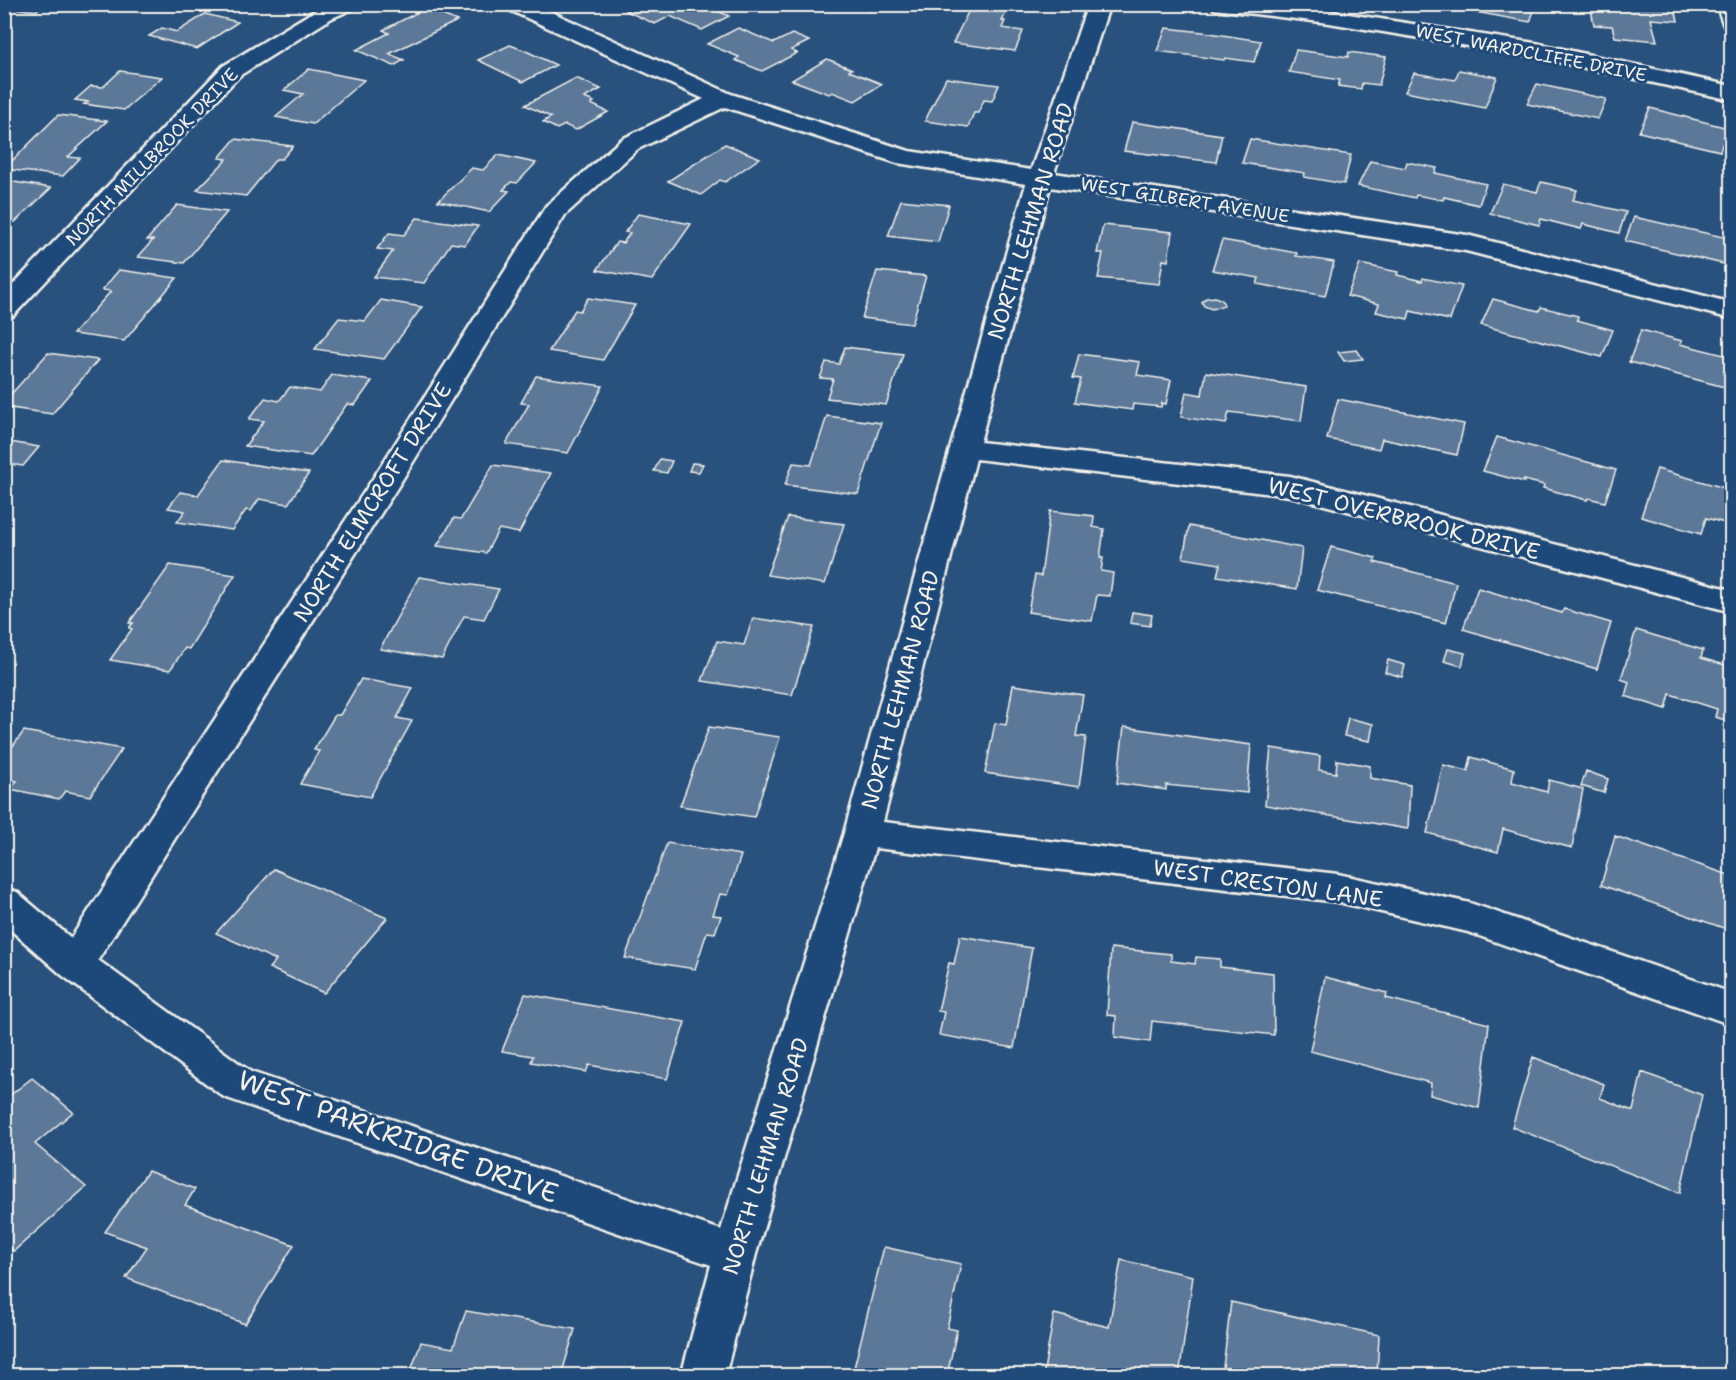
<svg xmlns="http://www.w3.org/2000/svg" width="1736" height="1380" viewBox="0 0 1736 1380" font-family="'Shantell Sans',sans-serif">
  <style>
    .building { fill: #5b7899; stroke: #f4f1e8; stroke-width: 1.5 }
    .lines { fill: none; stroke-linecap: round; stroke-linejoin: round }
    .street-casing { stroke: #f4f1e8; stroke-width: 5 }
    .street { fill: #1f4a7a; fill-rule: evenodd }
    .labels { text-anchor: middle; stroke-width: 6; stroke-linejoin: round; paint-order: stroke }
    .far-street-label { font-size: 18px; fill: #f4f1e8; stroke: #1f4a7a }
    .street-label { font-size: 22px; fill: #f4f1e8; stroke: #1f4a7a }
    .near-street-label { font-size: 27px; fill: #f4f1e8; stroke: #1f4a7a }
  </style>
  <rect width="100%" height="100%" fill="#28517e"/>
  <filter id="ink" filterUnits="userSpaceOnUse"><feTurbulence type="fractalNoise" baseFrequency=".0167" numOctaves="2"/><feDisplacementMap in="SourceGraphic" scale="12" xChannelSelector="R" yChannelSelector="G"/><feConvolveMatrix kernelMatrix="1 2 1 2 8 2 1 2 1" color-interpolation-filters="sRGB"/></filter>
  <g filter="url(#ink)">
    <path class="building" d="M4 4H43L36 11 4 7Z
      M638 4H703L729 16 702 30 670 16 655 24 626 11Z
      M852 4H880L869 11Z
      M972 4 1009 7 1002 21H1005L1002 28 1023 31 1015 51 953 43Z
      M1455 4H1533L1536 5 1530 22 1453 8Z
      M1590 4H1674L1678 21 1651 19 1657 41 1615 37 1612 26 1594 25Z
      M426 8 457 21 389 54 404 60 394 66 356 50 389 33 383 30Z
      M205 14 238 22 197 49 149 36 162 28 177 32Z
      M738 28 774 43 792 34 809 41 791 50 797 53 762 71 735 60 739 57 707 44Z
      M1166 28 1203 32 1261 41 1254 62 1225 58 1224 60 1157 51Z
      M510 45 526 51 556 65 523 82 478 60Z
      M1296 50 1348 57 1349 52 1386 57 1379 85 1362 83 1361 89 1338 86 1340 80 1289 72Z
      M827 59 852 69 849 71 882 84 855 101 832 92 829 94 792 80Z
      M309 69 364 80 313 124 276 117 303 94 284 90Z
      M1459 70 1497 77 1485 108 1405 92 1414 73 1455 80Z
      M120 71 162 77 124 110 84 104 88 102 75 100 91 86 103 87Z
      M576 78 601 89 584 98 594 102 591 104 608 112 576 130 565 125 557 129 543 122 551 117 525 105Z
      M946 78 999 85 992 101 984 100 978 113H974L968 127 925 121Z
      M1537 84 1606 99 1598 119 1527 104Z
      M1650 108 1728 128 1720 151 1639 132Z
      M58 115 107 121 68 157 80 158 63 176 4 169Z
      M1132 122 1222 135 1216 162 1124 151Z
      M235 139 293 146 282 159H276L246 196 197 190 227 159 219 158Z
      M1250 139 1351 155 1344 184 1304 177 1305 173 1242 163Z
      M725 144 760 158 725 182 720 180 701 195 668 181Z
      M498 155 536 163 517 183 511 182 503 190 509 191 489 212 438 201 472 168 483 170Z
      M1370 161 1405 168 1407 162 1437 168 1435 173 1486 184 1479 205 1444 197 1443 200 1416 195 1415 198 1358 186Z
      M8 181 51 188 15 222 4 221V184Z
      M1541 182 1577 190 1573 200 1626 212 1619 233 1583 224 1581 229 1541 219 1539 225 1490 213 1503 184 1537 192Z
      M901 200 949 205 938 242 888 236Z
      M177 205 227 212 184 263 138 257 153 240H147Z
      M638 214 691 224 652 280 597 270 617 242 623 243 630 233 625 232Z
      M1634 217 1732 239V266L1625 241Z
      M417 218 478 226 465 245 451 243 424 283 374 277 393 251 377 249 389 233 404 235Z
      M1103 225 1172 232 1168 261 1163 260 1159 284 1098 278 1103 253H1097Z
      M1222 240 1297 253 1296 256 1334 262 1325 296 1257 284 1259 278 1212 270Z
      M1360 264 1398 272 1397 275 1422 281 1423 278 1462 286 1450 320 1410 311 1408 319 1376 312 1379 304 1347 296Z
      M119 270 177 278 124 341 73 334 111 291 102 290Z
      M877 271 926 276 912 324 862 318Z
      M1215 297 1222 300 1224 305 1212 309 1204 306 1202 302 1206 298Z
      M588 298 635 305 603 360 549 351 575 310 580 311Z
      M1493 299 1539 311 1541 307 1578 316 1577 320 1613 330 1602 357 1481 325Z
      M381 300 422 307 384 359 315 349 339 318 365 321Z
      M1641 330 1682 341 1680 344 1732 357V389L1629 362Z
      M845 347 903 354 886 405 827 398 833 379 820 378 826 362 839 364Z
      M1357 350 1363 359 1344 361 1338 352Z
      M48 353 98 360 52 414 4 407V402Z
      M1079 354 1140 362 1137 375 1171 380 1166 404 1162 403 1161 407 1133 404 1132 410 1075 402 1081 379 1073 378Z
      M1206 372 1306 387 1301 421 1229 412 1226 424 1181 417 1186 392 1202 395Z
      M332 375 372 381 355 405 347 404 311 456 245 446 264 421 249 419 265 398 279 401 290 387 320 392Z
      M536 376 603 386 568 453 506 444 529 404 521 403Z
      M1338 399 1464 424 1457 455 1382 439 1379 449 1327 439Z
      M827 416 881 423 858 494 785 485 793 463 811 465Z
      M1497 437 1616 470 1605 502 1588 498 1587 500 1543 488 1544 485 1524 480V482L1483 471Z
      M4 441 39 447 23 466 9 464 4 469Z
      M660 459 672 461 667 473 654 471Z
      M223 460 309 473 288 504 259 499 251 511 246 510 232 530 177 522 185 511 168 508 180 492 198 495Z
      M692 463 703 464 699 472 689 471Z
      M493 465 551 473 519 533 499 529 486 553 437 546 454 518 461 519Z
      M1657 469 1732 490V525L1706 518 1701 534 1641 517Z
      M1050 511 1094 516 1093 527 1104 529 1100 558H1103L1101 571 1113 573 1110 596 1097 595 1092 621 1028 612 1035 575 1041 576Z
      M788 517 844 524 825 584 767 575Z
      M1189 526 1302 548 1297 589 1217 576 1220 564 1183 558Z
      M1331 547 1376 558 1374 562 1456 583 1446 623 1317 590Z
      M170 565 235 575 189 649 185 648 170 670 110 660 132 629 129 628 133 623H129Z
      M419 577 499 589 484 619 464 616 442 659 380 649Z
      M1478 588 1562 613 1564 609 1611 623 1597 669 1463 629Z
      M1132 612 1152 615 1150 626 1130 623Z
      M753 618 814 627 792 695 702 681 717 641 744 645Z
      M1636 630 1703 650 1701 658 1732 667V722L1715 717 1717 709 1670 694 1666 709 1625 696 1629 682 1621 679Z
      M1448 649 1465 653 1462 666 1444 661Z
      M1388 660 1405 665 1402 677 1385 672Z
      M361 679 413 688 397 718 412 721 370 797 300 784 319 751 314 750 335 715H340Z
      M1013 685 1083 695 1076 736 1086 737 1079 787 985 773 995 723 1006 725Z
      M1348 718 1373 724 1370 741 1344 736Z
      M709 727 780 737 754 817 680 806Z
      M1124 727 1251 745 1247 793 1166 785V790L1117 783Z
      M24 731 122 749 90 796 65 791 59 799 10 789 17 781 4 778V758Z
      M1271 748 1320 756 1319 770 1336 773 1337 760 1370 766V778L1410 785 1408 829 1265 805Z
      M1471 757 1514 769 1512 782 1547 792 1549 780 1583 789 1572 848 1503 829 1498 852 1427 833 1443 765 1468 771Z
      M1586 771 1608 779 1604 793 1581 786Z
      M1615 836 1732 876V931L1601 885Z
      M667 843 741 855 728 895 720 894 713 915 721 916 715 933 707 932 695 969 625 958Z
      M274 869 387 918 324 993 269 968 276 960 216 933Z
      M960 936 1032 948 1014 1048 939 1035 944 1012 938 1011 949 963 954 964Z
      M1111 948 1171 954V961L1195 964 1196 957 1220 959V967L1273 973 1274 1035 1152 1021 1150 1042 1115 1037 1116 1016 1107 1015Z
      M1325 977 1387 993 1386 998 1489 1024 1479 1108 1430 1095 1431 1083 1310 1051Z
      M525 994 685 1022 667 1079 589 1065 586 1072 531 1062 533 1056 502 1051Z
      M1533 1057 1604 1084 1600 1098 1633 1111 1642 1072 1702 1095 1680 1193 1512 1127Z
      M32 1078 73 1112 35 1144 86 1187 14 1251 4 1243V1100Z
      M148 1171 195 1189 185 1205 294 1245 245 1324 126 1278 147 1247 105 1232Z
      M884 1247 961 1264 947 1328 957 1330 947 1376H852Z
      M1121 1260 1193 1276 1179 1376H1043L1054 1314 1109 1327Z
      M1231 1302 1379 1335 1377 1376H1222Z
      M466 1311 575 1329 561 1376H409L421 1342 453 1348Z"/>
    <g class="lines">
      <g class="street-casing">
        <path id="street" d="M326 4H355L353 9 332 18 239 76 13 316 4 318V294L223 66Z
          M505 4H534L731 94 909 151 1031 170 1088 4H1110L1054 173 1467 235 1732 303V319L1466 251 1050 187 980 442 1290 476 1732 590V612L1290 496 976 459 883 822 1338 874 1470 903 1732 993V1025L1468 932 1338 902 875 848 756 1254 725 1376H681L711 1265 224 1097 62 975 4 924V888L17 892 71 938 374 477 546 206 622 139 704 99 507 9ZM725 107 897 163 1026 184 950 449 844 833 721 1230 251 1072 98 960 402 480 565 215 638 149Z
          M1212 4H1279L1329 11 1535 43 1732 86V100L1535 57 1329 23 1222 10 1214 9Z
          M1716 4H1732V27L1724 26Z"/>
      </g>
      <use href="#street" class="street"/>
    </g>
  </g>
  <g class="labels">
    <g class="far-street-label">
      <text transform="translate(1531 53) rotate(11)" y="6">WEST WARDCLIFFE DRIVE</text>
      <text transform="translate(152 157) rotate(-46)" y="6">NORTH MILLBROOK DRIVE</text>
      <text transform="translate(1185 200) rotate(9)" y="6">WEST GILBERT AVENUE</text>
    </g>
    <g class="street-label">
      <text transform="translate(1030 221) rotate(-73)" y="8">NORTH LEHMAN ROAD</text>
      <text transform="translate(372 502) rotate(-58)" y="8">NORTH ELMCROFT DRIVE</text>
      <text transform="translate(1404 518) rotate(14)" y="8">WEST OVERBROOK DRIVE</text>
      <text transform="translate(900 690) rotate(-75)" y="8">NORTH LEHMAN ROAD</text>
      <text transform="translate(1268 883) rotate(8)" y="8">WEST CRESTON LANE</text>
      <text transform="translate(765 1156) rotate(-73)" y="8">NORTH LEHMAN ROAD</text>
    </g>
    <g class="near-street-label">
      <text transform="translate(398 1137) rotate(20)" y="9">WEST PARKRIDGE DRIVE</text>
    </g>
  </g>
  <rect width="1736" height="1380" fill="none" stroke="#1f4a7a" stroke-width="24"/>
  <rect x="12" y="12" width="1712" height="1356" fill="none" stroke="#f4f1e8" stroke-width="2" filter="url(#ink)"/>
</svg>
